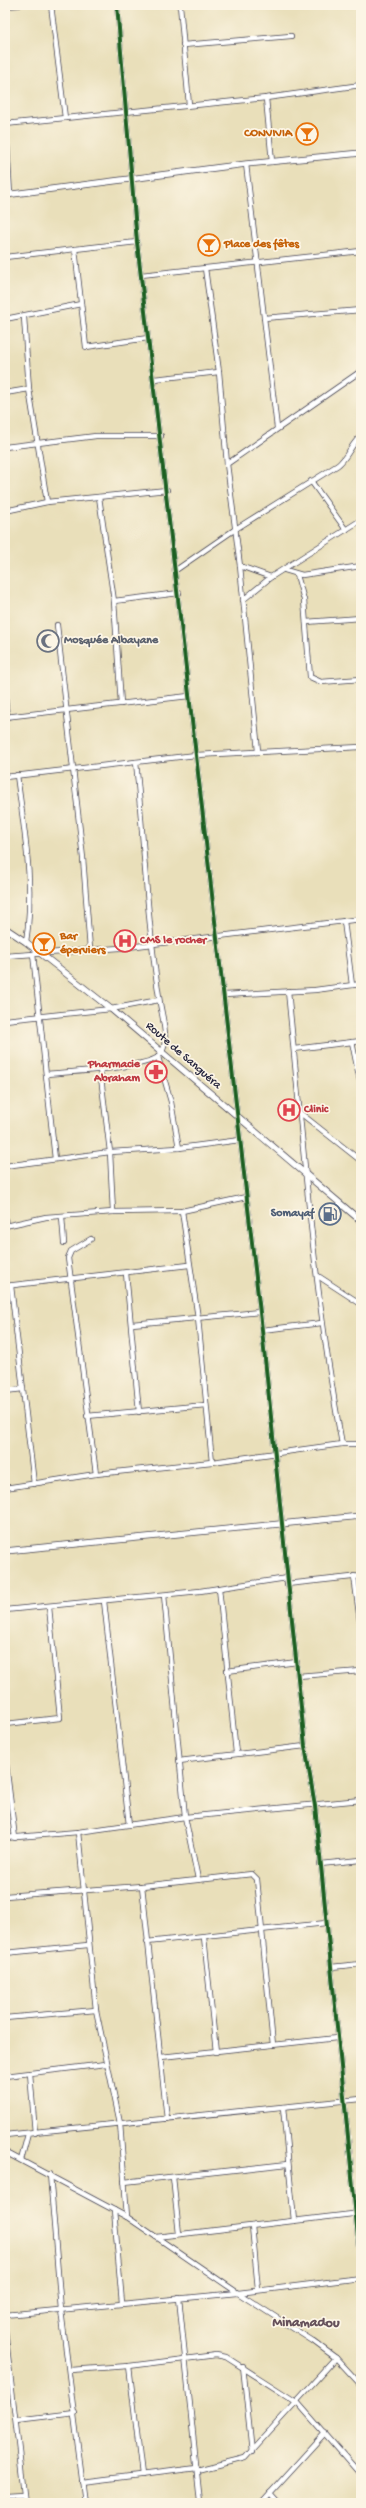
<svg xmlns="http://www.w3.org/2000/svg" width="366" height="2508" viewBox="0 0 366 2508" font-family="'Gochi Hand',sans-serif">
<rect width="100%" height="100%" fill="#fcf5e5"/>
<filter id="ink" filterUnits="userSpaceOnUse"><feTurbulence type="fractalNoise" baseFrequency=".025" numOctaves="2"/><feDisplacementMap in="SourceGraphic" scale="8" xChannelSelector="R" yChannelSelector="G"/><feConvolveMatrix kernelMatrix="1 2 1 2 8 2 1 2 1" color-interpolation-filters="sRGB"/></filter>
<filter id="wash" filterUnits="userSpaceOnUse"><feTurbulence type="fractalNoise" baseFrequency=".012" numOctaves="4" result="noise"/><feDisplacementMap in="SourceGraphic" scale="16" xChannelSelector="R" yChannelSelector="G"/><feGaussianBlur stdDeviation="0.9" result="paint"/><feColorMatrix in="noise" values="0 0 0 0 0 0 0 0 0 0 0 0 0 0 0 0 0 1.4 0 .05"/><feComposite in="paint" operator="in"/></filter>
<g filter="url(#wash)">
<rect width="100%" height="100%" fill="#e9dfba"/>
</g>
<g filter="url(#ink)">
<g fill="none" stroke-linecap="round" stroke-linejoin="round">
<!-- minor casing -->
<g stroke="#403e4e" stroke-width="6">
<g id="minor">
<polyline points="51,5 65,118"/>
<polyline points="117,5 137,242 262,1330 305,1746 315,1806 361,2267"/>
<polyline points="180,5 189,105"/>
<polyline points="5,6 19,5"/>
<polyline points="183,45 291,36"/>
<polyline points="266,98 272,162"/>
<polyline points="5,111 10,194"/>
<polyline points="5,124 266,98 361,85"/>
<polyline points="246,164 277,428"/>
<polyline points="75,249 86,347 148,338"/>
<polyline points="5,257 137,242"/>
<polyline points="205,268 219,372 227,464 240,566 258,751"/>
<polyline points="141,275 361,251"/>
<polyline points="24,317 29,389 47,502"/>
<polyline points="264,318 361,310"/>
<polyline points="5,319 81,304"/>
<polyline points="154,379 219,372"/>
<polyline points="5,393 29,389"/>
<polyline points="5,447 96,436 161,436"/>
<polyline points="227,464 361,371"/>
<polyline points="311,481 346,530"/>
<polyline points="99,497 114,601 121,704"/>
<polyline points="5,511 47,502 167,490"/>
<polyline points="240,566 271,577"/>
<path d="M 176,570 L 234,530 L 338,465 C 348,457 351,444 361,436"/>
<polyline points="285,570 302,575 361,566"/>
<polyline points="297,575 304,600 310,677 321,682 361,679"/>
<polyline points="243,600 271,577 361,520"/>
<polyline points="114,601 179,593"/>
<polyline points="306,622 361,618"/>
<polyline points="57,625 83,858 90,949"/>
<polyline points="5,698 7,717"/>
<polyline points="5,717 189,696"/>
<path d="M 17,775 C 24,830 35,887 26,942"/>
<polyline points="5,777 196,755 361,747"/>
<polyline points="344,921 352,985"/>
<polyline points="33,954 55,1159"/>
<polyline points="5,956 120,948 361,919"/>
<path d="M 288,991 C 303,1142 314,1294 342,1444"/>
<polyline points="224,995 315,990 361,984"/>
<polyline points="5,1020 111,1009 159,1000"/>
<polyline points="352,1042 361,1086"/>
<polyline points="294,1049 361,1041"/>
<polyline points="158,1057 171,1102 179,1148"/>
<polyline points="100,1069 110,1152 113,1212"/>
<path d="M 47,1074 C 67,1072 148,1068 159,1056 C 171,1044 162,1017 160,1003 C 147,923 144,842 136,762"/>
<polyline points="299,1112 361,1161"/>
<polyline points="5,1166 110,1152 179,1148 240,1140"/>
<polyline points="182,1211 198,1318 212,1462"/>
<polyline points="62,1217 64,1243"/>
<polyline points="5,1219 6,1226"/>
<polyline points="5,1226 46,1217 113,1212 182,1211 246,1197"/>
<polyline points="91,1239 71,1251 68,1258 96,1474"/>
<polyline points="126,1273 139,1412"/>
<polyline points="318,1276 361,1304"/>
<polyline points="5,1286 189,1265"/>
<polyline points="11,1286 34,1484"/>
<polyline points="132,1324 260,1312"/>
<polyline points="262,1330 322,1323"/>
<polyline points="5,1391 23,1389"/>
<polyline points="87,1416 206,1405"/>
<polyline points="5,1488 96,1474 212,1462 342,1444 361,1444"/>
<polyline points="354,1576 361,1629"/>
<polyline points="287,1584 361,1576"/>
<polyline points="219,1588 236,1753"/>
<polyline points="164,1595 185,1817 198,1879"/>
<polyline points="104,1601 129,1825"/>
<polyline points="5,1610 200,1591 287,1578"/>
<polyline points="227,1671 297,1662"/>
<polyline points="298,1676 361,1671"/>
<polyline points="5,1724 60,1718 49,1607"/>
<polyline points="5,1756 15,1838"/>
<polyline points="179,1761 305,1746"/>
<polyline points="78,1832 96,2010 120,2123 127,2217"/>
<polyline points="5,1838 78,1832 185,1817 361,1800"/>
<polyline points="320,1864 361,1860"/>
<polyline points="142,1886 167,2119"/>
<polyline points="5,1896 142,1886 252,1874 257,1879 273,2045"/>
<polyline points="204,1937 216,2052"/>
<polyline points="147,1942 326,1923"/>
<polyline points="5,1953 88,1945"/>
<polyline points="331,1967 361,1964"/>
<polyline points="5,2018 96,2010"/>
<polyline points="161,2057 337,2038"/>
<polyline points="30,2073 35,2133"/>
<polyline points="5,2076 106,2064"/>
<polyline points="283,2107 294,2221"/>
<polyline points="5,2135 361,2099"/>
<polyline points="5,2152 127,2217 238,2293 313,2341 336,2358 361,2385"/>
<polyline points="21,2160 28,2134"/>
<polyline points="50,2174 61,2310 85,2503"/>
<polyline points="173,2177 179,2234"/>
<polyline points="124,2182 288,2164"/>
<polyline points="114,2210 122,2303"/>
<polyline points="252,2226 258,2289"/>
<polyline points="156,2237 361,2213"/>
<polyline points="179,2298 200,2503"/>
<polyline points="5,2315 238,2293 361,2278"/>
<polyline points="5,2330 25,2503"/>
<polyline points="129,2366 142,2475"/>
<polyline points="243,2366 252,2452"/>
<polyline points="70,2370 129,2366 216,2355 226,2357 298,2403 361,2475"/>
<polyline points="16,2420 75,2413"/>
<polyline points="197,2470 245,2458 336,2358"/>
<polyline points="82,2482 197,2468"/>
<polyline points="270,2493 279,2503"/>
<polyline points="5,2496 23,2495"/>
<polyline points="261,2503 325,2433"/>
</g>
</g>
<!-- tertiary casing -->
<g stroke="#403e4e" stroke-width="7">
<g id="tertiary">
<polyline points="5,195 246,164 361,153"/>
<polyline points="5,928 26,942 111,1009 361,1221"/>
<polyline points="5,1551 361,1516"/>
</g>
</g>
<!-- minor -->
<use href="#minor" stroke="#fff" stroke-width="4.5"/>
<!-- tertiary -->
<use href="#tertiary" stroke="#fff" stroke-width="5.5"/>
<!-- cycleway casing -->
<g stroke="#fcf5e5" stroke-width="6">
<polyline id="cycleway" points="117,5 137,242 262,1330 305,1746 315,1806 361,2267"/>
</g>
<!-- cycleway -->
<use href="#cycleway" stroke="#1b5e20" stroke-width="4"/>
</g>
</g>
<!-- icons -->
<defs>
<g id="bar-ring" transform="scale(1.15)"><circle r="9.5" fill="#fcf5e5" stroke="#e8710a" stroke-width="1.5"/><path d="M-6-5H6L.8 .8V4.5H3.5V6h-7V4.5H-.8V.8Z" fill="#e8710a"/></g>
<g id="mosque-ring" transform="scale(1.15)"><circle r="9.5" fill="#fcf5e5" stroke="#6b7280" stroke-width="1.5"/><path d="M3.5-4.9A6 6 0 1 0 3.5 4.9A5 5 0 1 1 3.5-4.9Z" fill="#6b7280"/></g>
<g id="hospital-ring" transform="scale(1.15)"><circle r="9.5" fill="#fcf5e5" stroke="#e0444e" stroke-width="1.5"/><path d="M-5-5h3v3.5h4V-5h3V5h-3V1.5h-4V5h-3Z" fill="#e0444e"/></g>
<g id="pharmacy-ring" transform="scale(1.15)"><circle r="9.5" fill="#fcf5e5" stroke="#e0444e" stroke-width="1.5"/><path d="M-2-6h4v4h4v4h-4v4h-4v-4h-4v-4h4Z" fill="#e0444e"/></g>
<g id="fuel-ring" transform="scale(1.15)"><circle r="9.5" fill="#fcf5e5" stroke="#5c6f8a" stroke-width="1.5"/><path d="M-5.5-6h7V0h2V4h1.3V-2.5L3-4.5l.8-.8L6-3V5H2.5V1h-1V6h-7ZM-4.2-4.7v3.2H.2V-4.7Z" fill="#5c6f8a"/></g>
</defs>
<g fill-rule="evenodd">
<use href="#bar-ring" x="307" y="134"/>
<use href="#bar-ring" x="209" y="245"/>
<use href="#mosque-ring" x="48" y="641"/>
<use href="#hospital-ring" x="125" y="941"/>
<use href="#bar-ring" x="44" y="944"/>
<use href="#pharmacy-ring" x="156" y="1072"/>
<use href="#hospital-ring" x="289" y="1110"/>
<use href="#fuel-ring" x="330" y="1214"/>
</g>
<g text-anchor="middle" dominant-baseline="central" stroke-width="3.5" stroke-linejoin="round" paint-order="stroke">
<!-- food labels -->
<g font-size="12" font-weight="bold" fill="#c56008" stroke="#fcf5e5" text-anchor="start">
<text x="292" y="134" text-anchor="end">CONVIVIA</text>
<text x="224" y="245">Place des fêtes</text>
<text x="60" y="937">Bar<tspan x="60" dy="14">éperviers</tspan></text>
</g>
<!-- worship labels -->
<g font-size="12" font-weight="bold" fill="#5b616d" stroke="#fcf5e5" text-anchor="start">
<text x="64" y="641">Mosquée Albayane</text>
</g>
<!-- health labels -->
<g font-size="12" font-weight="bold" fill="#be3a42" stroke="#fcf5e5" text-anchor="start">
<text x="140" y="941">CMS le rocher</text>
<text x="140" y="1065" text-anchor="end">Pharmacie<tspan x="140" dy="14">Abraham</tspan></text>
<text x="304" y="1110">Clinic</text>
</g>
<!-- street labels -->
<g font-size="12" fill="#22223b" stroke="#fcf5e5">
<text transform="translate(183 1056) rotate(41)">Route de Sanguéra</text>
</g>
<!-- service labels -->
<g font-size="12" font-weight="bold" fill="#4e5e75" stroke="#fcf5e5" text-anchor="end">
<text x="314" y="1214">Somayaf</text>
</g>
<!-- quarter labels -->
<g font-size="14" font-weight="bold" fill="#66515b" stroke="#fcf5e5">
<text x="306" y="2323">Minamadou</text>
</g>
</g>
<!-- margin -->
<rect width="366" height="2508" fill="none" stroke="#fcf5e5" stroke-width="20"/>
</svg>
